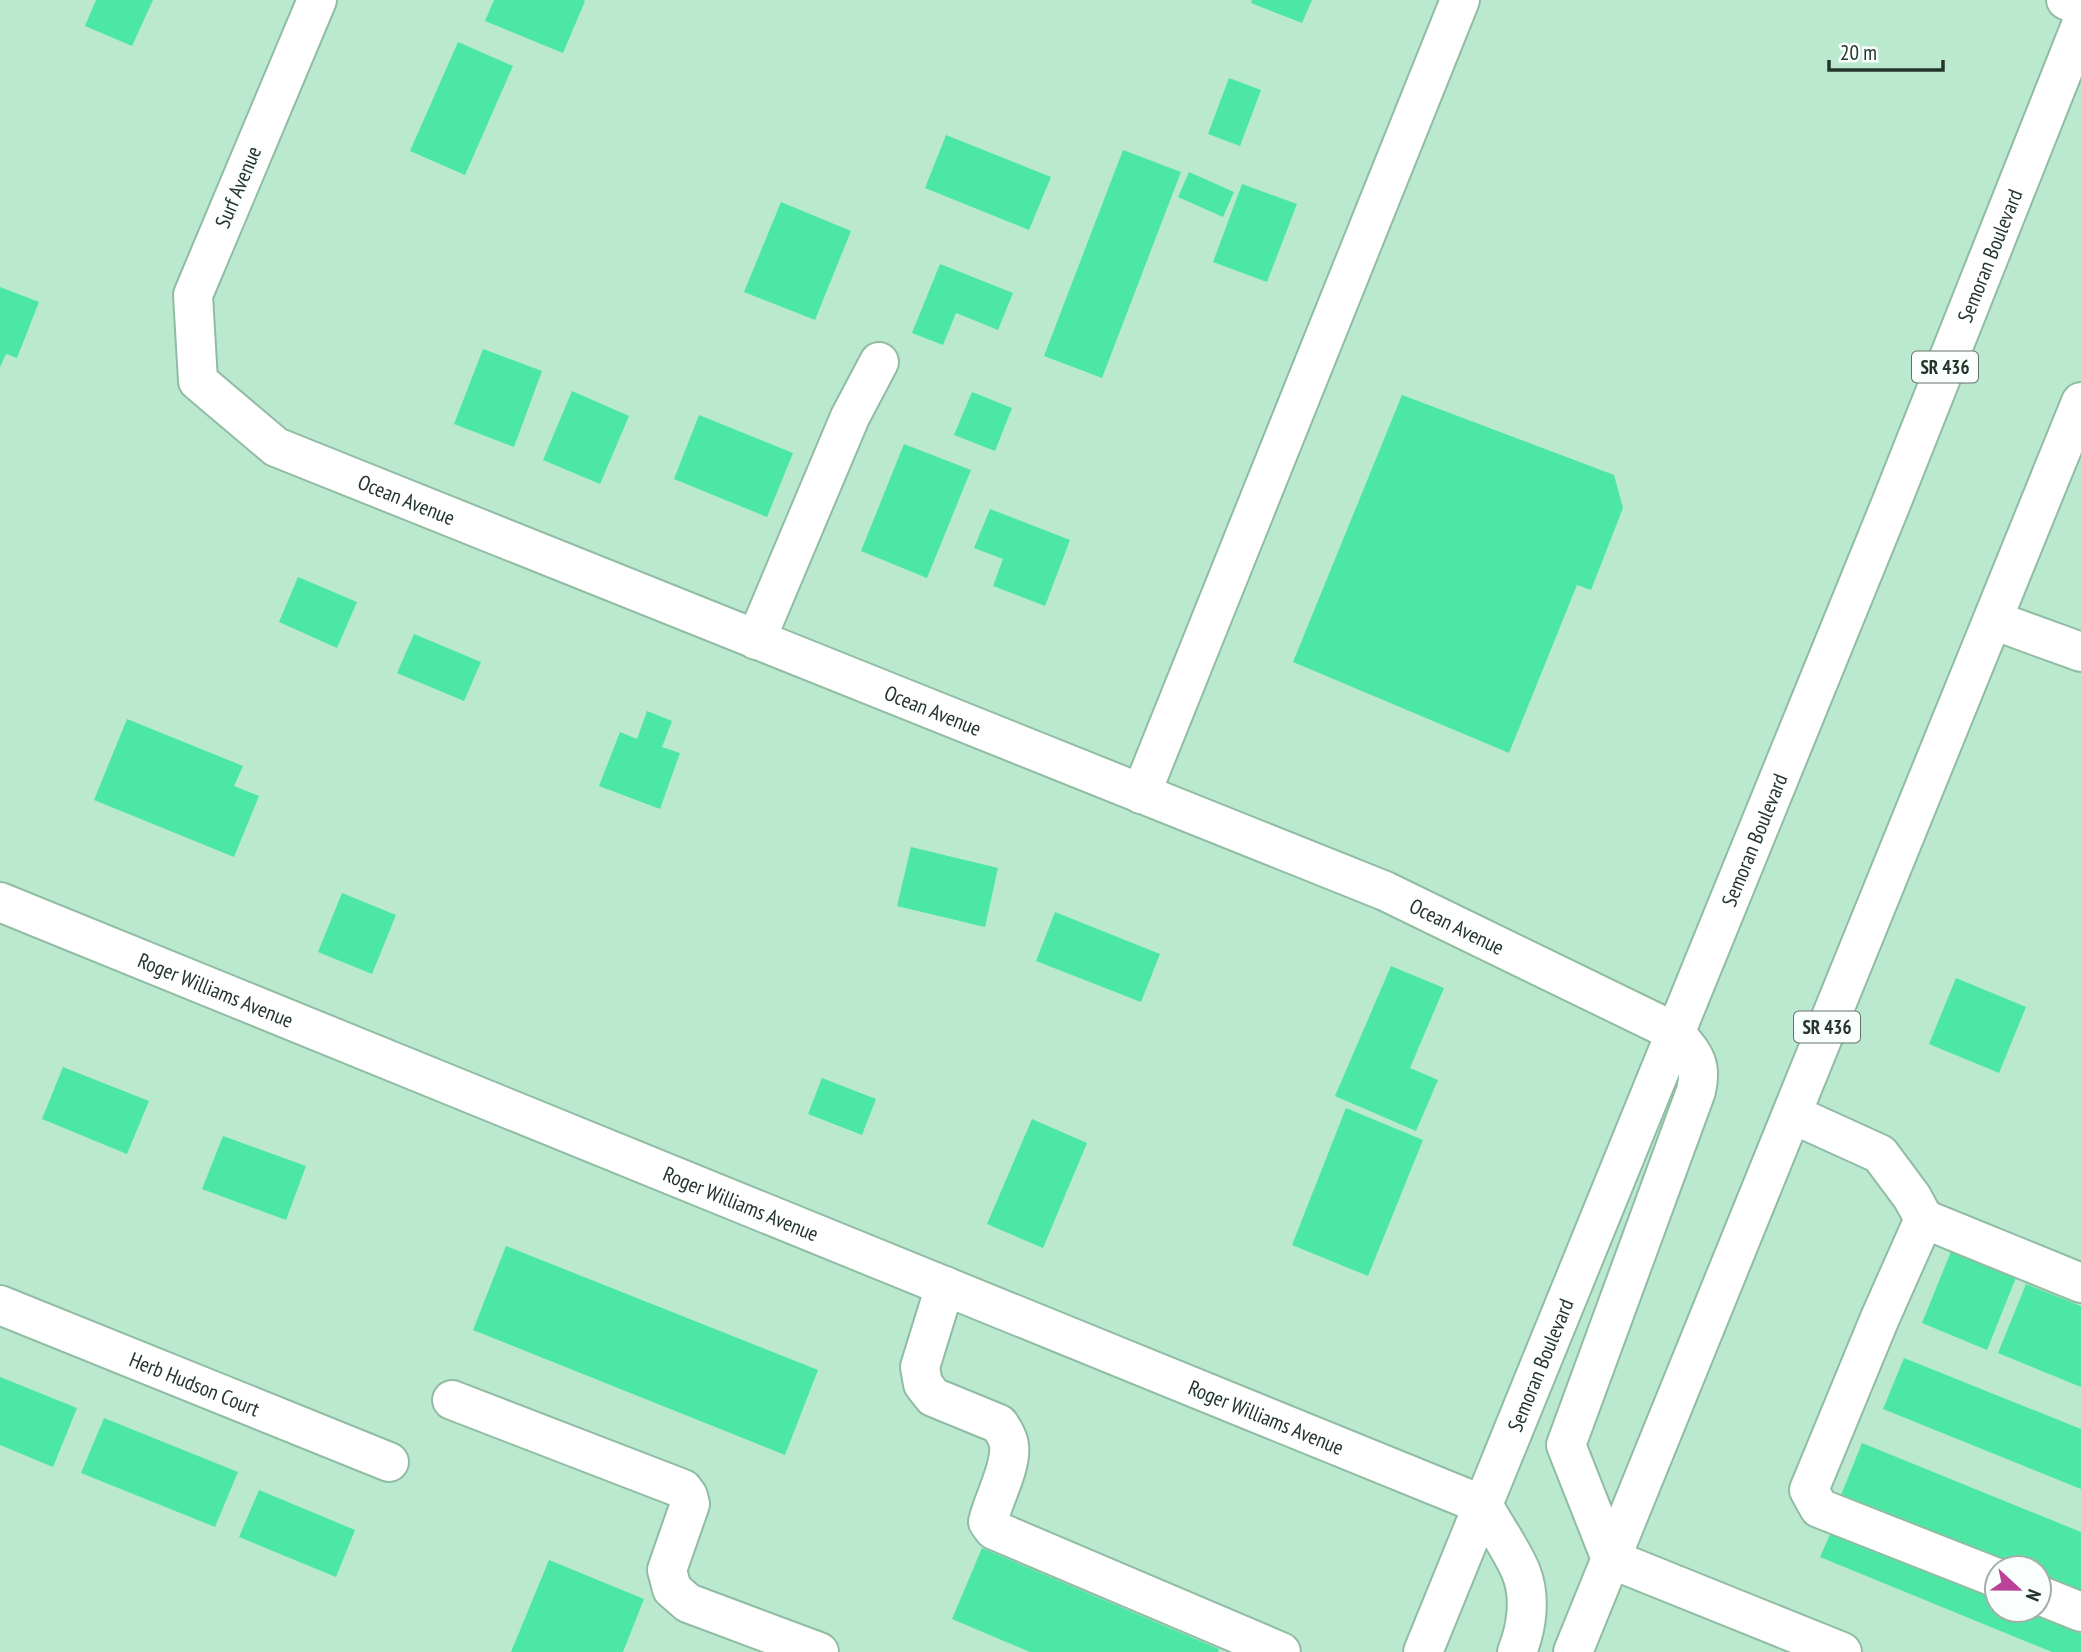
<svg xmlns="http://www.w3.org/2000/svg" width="2081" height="1652" viewBox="0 0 2081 1652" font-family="'PT Sans Narrow',sans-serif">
<rect width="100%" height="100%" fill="#bbe9cf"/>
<!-- building -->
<g fill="#4ce7a4">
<polygon points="96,0 153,0 132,46 85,26"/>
<polygon points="494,0 583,0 585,1 563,53 485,21"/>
<polygon points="1252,0 1312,0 1302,23 1251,3"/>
<polygon points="458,42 513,66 465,175 410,151"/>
<polygon points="1229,78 1261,90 1240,146 1208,134"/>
<polygon points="946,135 1051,177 1029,230 925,188"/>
<polygon points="1123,150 1181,172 1102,378 1044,356"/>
<polygon points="1189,172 1234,192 1223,217 1178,197"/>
<polygon points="1242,184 1297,204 1267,282 1213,262"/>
<polygon points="781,202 851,231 815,320 744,292"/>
<polygon points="940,264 1013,293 998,330 956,313 943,345 912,333"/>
<polygon points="0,287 39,302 17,358 6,354 0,367"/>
<polygon points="483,349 542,371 514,447 454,424"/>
<polygon points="572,391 629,416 600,484 543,460"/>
<polygon points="972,392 1012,408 995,451 954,435"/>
<polygon points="1402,395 1614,475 1623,508 1591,590 1577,585 1509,753 1293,662"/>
<polygon points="699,415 793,453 767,517 674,479"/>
<polygon points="904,444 971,470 927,578 861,551"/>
<polygon points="990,509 1070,540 1045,606 993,586 1003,559 974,548"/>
<polygon points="298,577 357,602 337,648 279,622"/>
<polygon points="414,634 481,662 464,701 397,673"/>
<polygon points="647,711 672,721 662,747 680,753 660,809 599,786 620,732 637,739"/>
<polygon points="127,719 243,766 234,786 259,796 234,857 94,800"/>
<polygon points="911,847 998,868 985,927 897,906"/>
<polygon points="342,893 396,915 372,974 318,952"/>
<polygon points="1055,912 1160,954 1141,1002 1036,961"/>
<polygon points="1391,966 1444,988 1410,1068 1438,1080 1416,1131 1335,1096"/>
<polygon points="1956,978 2026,1007 1999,1073 1929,1044"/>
<polygon points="63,1067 149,1101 127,1154 42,1119"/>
<polygon points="822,1078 876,1099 862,1135 808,1114"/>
<polygon points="1346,1108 1423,1140 1368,1276 1292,1245"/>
<polygon points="1032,1119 1087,1143 1043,1248 987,1224"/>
<polygon points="223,1136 306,1166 286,1220 202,1189"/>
<polygon points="506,1246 818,1370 785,1455 473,1330"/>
<polygon points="1952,1249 2017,1275 1987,1350 1922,1323"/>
<polygon points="2026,1284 2081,1306 2081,1387 1998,1353"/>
<polygon points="1904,1358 2081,1429 2081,1489 1883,1409"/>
<polygon points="0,1377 77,1408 53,1467 0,1445"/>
<polygon points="104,1418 238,1472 215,1527 81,1473"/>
<polygon points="1862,1443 2081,1532 2081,1592 2039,1575 2039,1568 2021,1568 1841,1495"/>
<polygon points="259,1490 355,1530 336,1577 239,1537"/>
<polygon points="1831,1532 1997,1599 1997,1610 2023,1610 2081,1634 2081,1652 2052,1652 1820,1557"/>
<polygon points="982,1548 1219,1649 1218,1652 1030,1652 952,1619"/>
<polygon points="549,1560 644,1599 623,1652 511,1652"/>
</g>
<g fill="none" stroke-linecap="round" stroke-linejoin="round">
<!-- minor casing -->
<g stroke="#90bca4" stroke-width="42">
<g id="minor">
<path id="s1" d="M 317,0 L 193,295 L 198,381 L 276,447 L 1385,891 L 1675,1032"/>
<polyline points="2066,0 2081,6"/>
<polyline points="1993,620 2081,652"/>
<polyline points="756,640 850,417 879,362"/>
<polyline points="1141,794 1460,0"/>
<path id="s2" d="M 0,902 L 1483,1505"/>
<polyline points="1792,1114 1880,1154 1912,1197 1924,1219 1880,1318 1809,1490 1819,1508 1997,1578"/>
<polyline points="1924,1219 2081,1283"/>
<path d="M 945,1286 L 920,1367 L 923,1384 L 933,1397 L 999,1424 C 1003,1430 1008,1437 1009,1445 C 1012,1467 993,1499 988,1522 L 994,1530 L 1281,1652"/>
<path id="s3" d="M 0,1305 L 389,1462"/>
<polyline points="452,1400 683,1489 688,1496 690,1504 667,1570 672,1589 688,1603 819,1652"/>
<polyline points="1611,1559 1842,1652"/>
<polyline points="2039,1595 2081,1612"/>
</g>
</g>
<!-- major casing -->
<g stroke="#90bca4" stroke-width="42">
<g id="major">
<path d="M 1483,1505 C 1494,1525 1513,1552 1521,1572 C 1531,1597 1527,1627 1517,1652"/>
<path d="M 1611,1559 L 1566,1445 L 1696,1091 C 1703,1061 1692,1054 1675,1032"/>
<path id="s4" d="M 1423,1652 L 1892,501 L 2081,25"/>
<polyline points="1573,1652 2081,402"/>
</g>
</g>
<!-- minor -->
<use href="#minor" stroke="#fff" stroke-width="38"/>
<!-- major -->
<use href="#major" stroke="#fff" stroke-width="38"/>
</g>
<g text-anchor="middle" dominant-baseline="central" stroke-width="5" stroke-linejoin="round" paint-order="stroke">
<!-- shield labels -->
<g fill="#fafefc" stroke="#64726a" stroke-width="2">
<rect x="1912" y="351.5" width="66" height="31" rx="5"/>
<rect x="1794" y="1011.5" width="66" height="31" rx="5"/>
</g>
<g font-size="19" font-weight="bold" fill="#24362c">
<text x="1945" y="367">SR 436</text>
<text x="1827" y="1027">SR 436</text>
</g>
<!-- street labels -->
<g font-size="21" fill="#24362c" stroke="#fafefc">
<text transform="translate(238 187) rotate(-67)">Surf Avenue</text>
<text stroke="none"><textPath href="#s4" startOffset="1507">Semoran Boulevard</textPath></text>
<text stroke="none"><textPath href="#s1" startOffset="649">Ocean Avenue</textPath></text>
<text stroke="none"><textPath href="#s1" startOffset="1216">Ocean Avenue</textPath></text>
<text stroke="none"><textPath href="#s4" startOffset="877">Semoran Boulevard</textPath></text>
<text stroke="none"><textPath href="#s1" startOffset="1783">Ocean Avenue</textPath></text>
<text stroke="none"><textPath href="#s2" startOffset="233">Roger Williams Avenue</textPath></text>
<text stroke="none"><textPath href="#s2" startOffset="800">Roger Williams Avenue</textPath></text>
<text stroke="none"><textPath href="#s4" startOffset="310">Semoran Boulevard</textPath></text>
<text stroke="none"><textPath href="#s3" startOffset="210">Herb Hudson Court</textPath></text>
<text stroke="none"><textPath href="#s2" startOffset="1367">Roger Williams Avenue</textPath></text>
</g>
</g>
<!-- north arrow -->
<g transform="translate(2018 1589) rotate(112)"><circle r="33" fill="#fafefc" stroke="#a4aea9" stroke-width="2"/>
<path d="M0-5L12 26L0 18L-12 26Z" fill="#ba4398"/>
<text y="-10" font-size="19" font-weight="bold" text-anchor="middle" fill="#24362c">N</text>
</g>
<!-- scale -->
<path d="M1829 60v10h114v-10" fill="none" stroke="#24362c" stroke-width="3.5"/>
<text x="1840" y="60" font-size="21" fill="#24362c" stroke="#fafefc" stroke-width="5" paint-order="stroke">20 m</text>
</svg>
